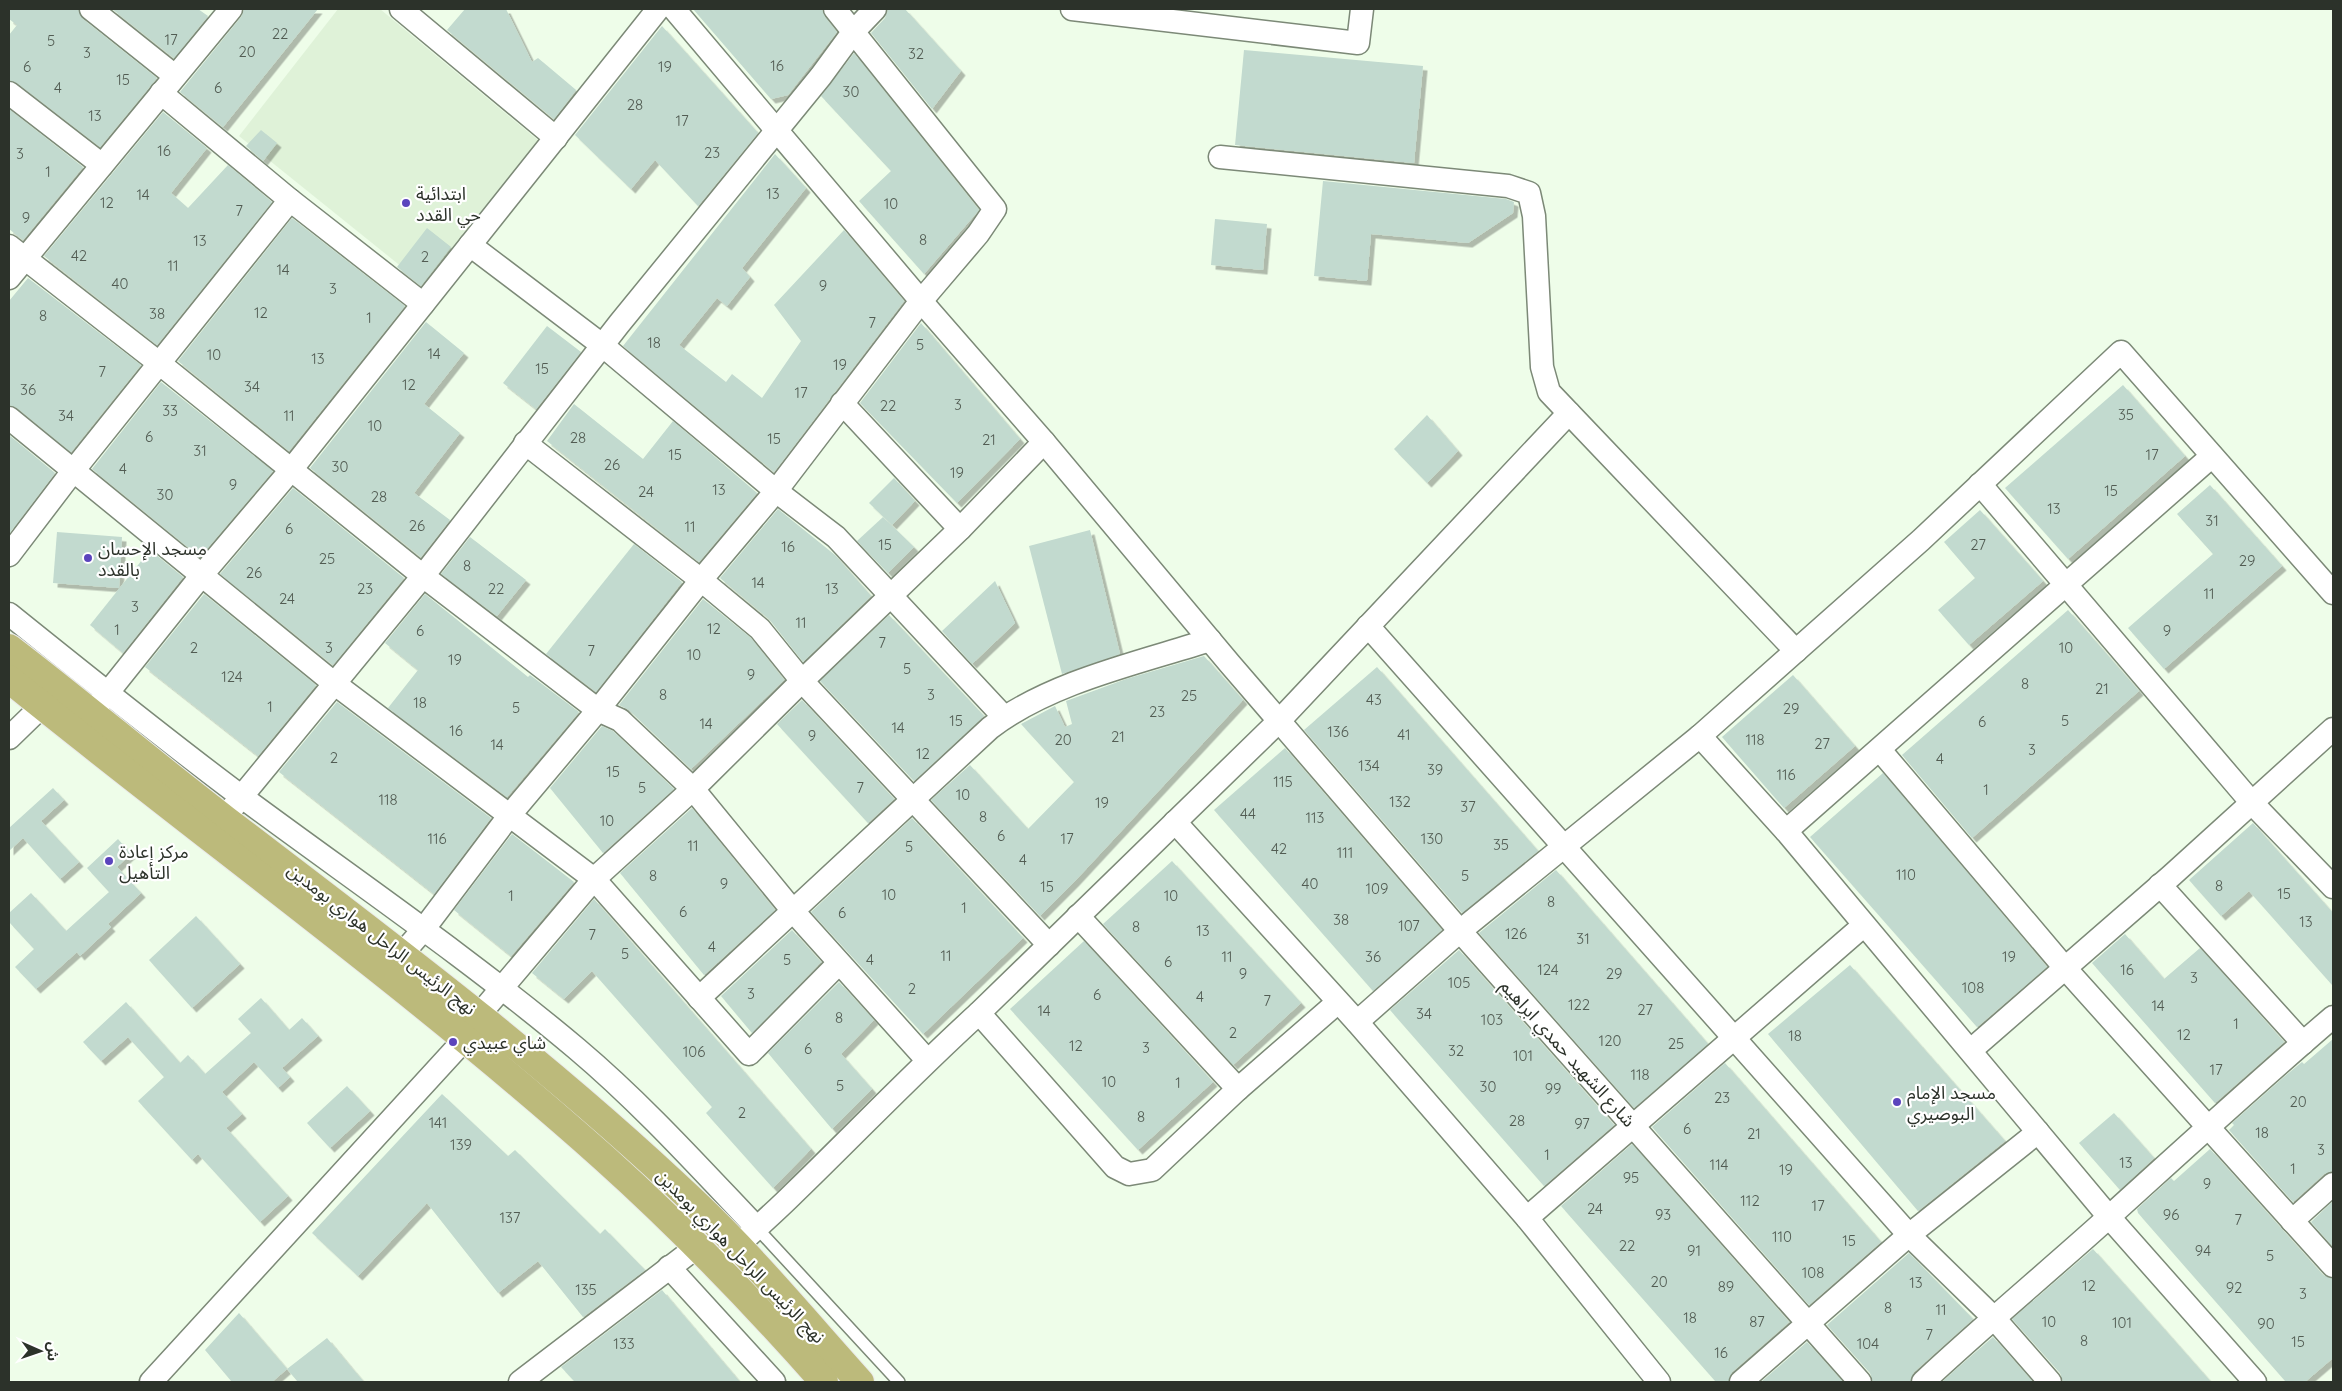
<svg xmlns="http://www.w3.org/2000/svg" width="2342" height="1391" viewBox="0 0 2342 1391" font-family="Quicksand,'Noto Sans Arabic',sans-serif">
<defs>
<filter id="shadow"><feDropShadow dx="4.5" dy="4.5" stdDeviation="0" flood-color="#0004"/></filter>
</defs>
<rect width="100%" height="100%" fill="#eefde9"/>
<!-- built -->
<polygon fill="#dff2d8" points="338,9 380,9 539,141 423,284 239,136"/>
<!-- building -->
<g fill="#c2dacf" filter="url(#shadow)">
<polygon points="9,9 78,9 83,19 157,78 100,147 17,83 9,80 9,35 17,25 9,19"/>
<polygon points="112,9 198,9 208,16 174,58"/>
<polygon points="244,9 318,9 223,127 180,92 241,17"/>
<polygon points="465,9 506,9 532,62 538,58 576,90 554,119 447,30"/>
<polygon points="693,9 822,9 825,17 837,32 788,95 771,99"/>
<polygon points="888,9 905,9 961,71 932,109 871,33 885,18"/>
<polygon points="662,26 758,133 698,206 655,160 631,189 575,135"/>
<polygon points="1244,50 1423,66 1414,163 1235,145"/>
<polygon points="854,53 979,210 924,274 859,201 891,171 821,96"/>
<polygon points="9,109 83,167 23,240 9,229"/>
<polygon points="163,112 207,148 171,193 188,208 228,165 272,202 157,345 44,256"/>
<polygon points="261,130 277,143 263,161 246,146"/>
<polygon points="775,154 806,188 742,268 750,277 727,306 717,298 679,345 726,382 732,374 762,398 801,341 774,305 844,230 904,301 774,472 623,346"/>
<polygon points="1323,181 1506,199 1514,202 1513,213 1468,243 1371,234 1367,281 1314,276"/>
<polygon points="292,218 405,306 289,451 178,361"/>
<polygon points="1215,219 1267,224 1263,270 1211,265"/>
<polygon points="427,228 451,247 421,286 397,267"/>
<polygon points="28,278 141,365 71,452 17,408 9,405 9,301"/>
<polygon points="426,322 464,353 424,404 460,433 414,493 450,520 421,557 310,468"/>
<polygon points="921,323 1020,439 957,503 860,403"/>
<polygon points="547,326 581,352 536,409 503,383"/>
<polygon points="161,382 273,471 200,557 92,469"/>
<polygon points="2123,385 2185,456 2068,559 2005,488"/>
<polygon points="574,404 643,459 673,421 757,493 699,562 547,441"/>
<polygon points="1427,415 1458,451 1427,483 1394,449"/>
<polygon points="9,435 55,473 9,534"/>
<polygon points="894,478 915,501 892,525 869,503"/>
<polygon points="2210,485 2282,566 2164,669 2128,628 2213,554 2177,514"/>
<polygon points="293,488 404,578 333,665 220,574"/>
<polygon points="778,509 835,555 871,596 803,662 769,619 720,578"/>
<polygon points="1980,510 2043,581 1969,645 1938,610 1975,578 1944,542"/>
<polygon points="883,517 914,547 888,573 857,541"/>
<polygon points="1090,530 1120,654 1062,674 1029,546"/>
<polygon points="57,532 122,537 119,588 53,583"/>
<polygon points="470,537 526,580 497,616 441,574"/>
<polygon points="634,544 682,582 596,692 546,654"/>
<polygon points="150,550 183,577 123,653 90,625"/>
<polygon points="995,581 1015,623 972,664 942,631"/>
<polygon points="204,594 316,685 258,756 145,667"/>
<polygon points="425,594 528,677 530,675 579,712 507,797 388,708 418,670 385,643"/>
<polygon points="703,599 751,638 784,680 691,769 629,710 619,705"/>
<polygon points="2068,610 2139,691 1972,838 1902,755"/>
<polygon points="889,615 984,716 914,781 820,681"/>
<polygon points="1204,656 1243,700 1075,881 1040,916 931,800 970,765 1028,829 1074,782 1021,724 1055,706 1065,727 1072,724 1066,701 1126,679"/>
<polygon points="1377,667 1538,851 1462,913 1304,730"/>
<polygon points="1793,675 1855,746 1784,808 1722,737"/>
<polygon points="802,700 894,799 868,823 777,724"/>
<polygon points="337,702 491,818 434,894 279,772"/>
<polygon points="602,726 613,731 674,789 603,853 550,788"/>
<polygon points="1285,748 1442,930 1373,991 1214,810"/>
<polygon points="1883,773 2047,967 1977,1027 1810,837"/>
<polygon points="53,788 64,800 41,821 79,862 60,879 23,838 9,851 9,828"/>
<polygon points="692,808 775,910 704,975 620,873"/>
<polygon points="912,818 1023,938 923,1034 811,912"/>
<polygon points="2253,823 2333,913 2333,986 2249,891 2221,916 2189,880"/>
<polygon points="512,834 574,882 511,956 454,910"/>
<polygon points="118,839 131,854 117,867 141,893 108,924 111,927 80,956 77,952 36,989 15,967 34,949 9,922 9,913 31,893 66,931 109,892 87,868"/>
<polygon points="1172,861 1301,1003 1233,1065 1103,924"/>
<polygon points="1556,870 1708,1044 1634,1108 1479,933"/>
<polygon points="594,899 811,1149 773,1188 706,1113 712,1107 592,971 564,999 532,973"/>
<polygon points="196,916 240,964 192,1008 149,960"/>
<polygon points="792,930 821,962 752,1033 721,996"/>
<polygon points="2125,934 2164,979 2200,948 2284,1042 2215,1103 2092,963"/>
<polygon points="1084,941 1213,1082 1138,1150 1010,1009"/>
<polygon points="1459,950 1614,1125 1544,1186 1390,1010"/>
<polygon points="1850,965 2005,1141 1918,1211 1768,1034"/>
<polygon points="839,982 874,1020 841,1054 872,1089 832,1129 768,1053"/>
<polygon points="261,998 289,1030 302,1018 318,1036 282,1068 290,1077 278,1088 254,1062 222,1092 242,1114 226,1128 288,1196 260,1222 198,1154 192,1160 138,1101 164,1077 128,1037 101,1061 83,1042 126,1002 180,1063 188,1055 205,1074 251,1033 238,1019"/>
<polygon points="2333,1039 2333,1171 2324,1174 2293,1202 2229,1130 2234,1125 2232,1123 2285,1076 2302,1062 2304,1064"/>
<polygon points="1725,1063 1881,1242 1809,1305 1652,1127"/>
<polygon points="347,1086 370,1111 330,1148 307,1123"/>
<polygon points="442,1094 508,1156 515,1150 600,1234 605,1229 645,1270 583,1317 538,1261 498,1293 427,1203 358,1276 312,1233"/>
<polygon points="2114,1113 2154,1158 2120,1190 2079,1143"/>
<polygon points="1632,1144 1789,1322 1732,1372 1728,1382 1716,1382 1561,1206"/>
<polygon points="2210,1149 2323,1275 2333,1279 2333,1358 2305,1382 2286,1382 2138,1213 2137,1209 2171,1178 2174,1181"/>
<polygon points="2333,1201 2333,1247 2311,1222"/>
<polygon points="2093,1249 2158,1322 2211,1382 2063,1382 2060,1373 2012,1319"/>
<polygon points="1909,1253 1973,1319 1914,1372 1910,1382 1873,1382 1870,1373 1827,1325"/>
<polygon points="662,1290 740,1382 575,1382 561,1367"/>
<polygon points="239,1313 287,1369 272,1382 232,1382 205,1350"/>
<polygon points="1993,1337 2033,1382 1942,1382 1955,1370"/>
<polygon points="327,1338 351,1367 364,1382 298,1382 287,1369"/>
<polygon points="1807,1342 1843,1382 1761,1382"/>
</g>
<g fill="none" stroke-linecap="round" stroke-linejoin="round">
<!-- service casing -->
<g stroke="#7c8977" stroke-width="14">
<polyline id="service" points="756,1227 899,1382"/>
</g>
<!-- minor casing -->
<g stroke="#7c8977" stroke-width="25">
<g id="minor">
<polyline points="91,9 175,76"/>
<polyline points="401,9 556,138"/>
<polyline points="674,9 921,301 1044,442 1230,664 1460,931 1860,1382"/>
<polyline points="1072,9 1358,43 1362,9"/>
<polyline points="9,93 102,165"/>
<polyline points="161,93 290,200 423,304"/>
<polyline points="1220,157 1508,186 1529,193 1534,216 1542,367 1549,392 1796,651"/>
<polyline points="470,245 602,345 776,491 836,537 1004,717"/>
<polyline points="9,246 159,363 423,576 598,710 620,720 693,789 793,911 927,1060"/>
<polyline points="9,278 231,9"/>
<polyline points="842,403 960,529"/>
<polyline points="9,418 335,684 594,879 749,1054 839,963"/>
<polyline points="525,443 701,580 760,629 802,681 1049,945"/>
<polyline points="1980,484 2252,803 2333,887"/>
<polyline points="9,555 73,471 290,200"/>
<path d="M 9,614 C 86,676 163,738 242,797 C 354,880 470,959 577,1049 C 641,1103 698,1166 756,1227"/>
<polyline points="1368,626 1909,1235 1993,1317 2050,1382"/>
<polyline points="98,705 201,576 291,470 658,9"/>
<polyline points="1700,736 1921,540 2121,352 2333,593"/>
<polyline points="9,738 42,706"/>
<polyline points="1880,750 2065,968 2333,1266"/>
<polyline points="1175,822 1357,1022 1527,1218 1659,1382"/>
<polyline points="210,828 224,818 423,576 619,324 821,76 854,31 875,9"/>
<polyline points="1786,831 2212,456"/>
<polyline points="2160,885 2303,1043"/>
<polyline points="1078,916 1238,1089"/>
<polyline points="402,954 423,930 509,816 598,710 701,580 776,491 921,301 978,234 995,209 835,9"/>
<path d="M 699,998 L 990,728 C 1050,682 1138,663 1210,640"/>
<polyline points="979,1013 1115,1167 1129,1174 1152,1170 1238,1089 1338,1002"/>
<polyline points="479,1015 594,879 693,789 802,681 960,529 1044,442"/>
<polyline points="1357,1022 1460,931 1700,736 1786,831 2109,1217 2255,1382"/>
<polyline points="1971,1050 2171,876 2333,729"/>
<polyline points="1527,1218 1863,926"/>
<polyline points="2292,1221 2333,1184"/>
<path d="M 717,1266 C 742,1240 769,1218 794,1193 C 856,1133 915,1071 979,1013 L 1279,721 L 1569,413"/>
<polyline points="669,1267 774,1382"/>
<polyline points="151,1382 465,1039"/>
<polyline points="520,1382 698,1246"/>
<polyline points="1741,1382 1909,1235 2038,1132"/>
<path d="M 1923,1382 C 1984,1325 2048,1272 2110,1216 C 2184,1149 2257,1082 2333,1017"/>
</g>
</g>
<!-- primary casing -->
<g stroke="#eaeaea" stroke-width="30">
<g id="primary">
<path d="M 9,648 C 82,704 153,764 226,820 C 387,943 548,1063 695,1203 C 754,1259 806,1322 860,1382"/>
<path d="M 9,679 C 206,839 414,988 604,1158 C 682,1228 755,1304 824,1382"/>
</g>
</g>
<!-- service -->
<use href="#service" stroke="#fff" stroke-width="11"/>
<!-- minor -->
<use href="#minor" stroke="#fff" stroke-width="22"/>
<!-- primary -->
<use href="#primary" stroke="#bcba7b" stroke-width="28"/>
</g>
<!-- markers -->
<g fill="#5b44bd" stroke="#fff" stroke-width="2">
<circle cx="406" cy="203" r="5"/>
<circle cx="88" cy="558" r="5"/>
<circle cx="109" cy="861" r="5"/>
<circle cx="453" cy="1042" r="5"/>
<circle cx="1897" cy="1102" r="5"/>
</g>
<g text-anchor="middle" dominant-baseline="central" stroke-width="4.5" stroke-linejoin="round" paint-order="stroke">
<!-- number labels -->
<g font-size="15" fill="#525c53">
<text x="280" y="33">22</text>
<text x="171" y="39">17</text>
<text x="51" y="40">5</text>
<text x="247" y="51">20</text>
<text x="87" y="52">3</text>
<text x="916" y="53">32</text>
<text x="777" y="65">16</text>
<text x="27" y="66">6</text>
<text x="665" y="66">19</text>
<text x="123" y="79">15</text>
<text x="58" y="87">4</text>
<text x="218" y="87">6</text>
<text x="851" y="91">30</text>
<text x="635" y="104">28</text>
<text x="95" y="115">13</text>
<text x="682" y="120">17</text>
<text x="164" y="150">16</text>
<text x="712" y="152">23</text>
<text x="20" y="153">3</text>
<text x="48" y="171">1</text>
<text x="773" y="193">13</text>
<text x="143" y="194">14</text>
<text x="107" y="202">12</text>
<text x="891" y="203">10</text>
<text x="239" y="210">7</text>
<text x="26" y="217">9</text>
<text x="923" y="239">8</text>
<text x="200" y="240">13</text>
<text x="79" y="255">42</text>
<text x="425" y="256">2</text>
<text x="173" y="265">11</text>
<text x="283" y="269">14</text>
<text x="120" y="283">40</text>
<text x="823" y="285">9</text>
<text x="333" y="288">3</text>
<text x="261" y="312">12</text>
<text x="157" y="313">38</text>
<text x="43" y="315">8</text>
<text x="369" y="317">1</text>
<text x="872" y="322">7</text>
<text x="654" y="342">18</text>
<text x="920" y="344">5</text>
<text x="434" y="353">14</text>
<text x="214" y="354">10</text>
<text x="318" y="358">13</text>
<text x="840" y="364">19</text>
<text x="542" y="368">15</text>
<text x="102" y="371">7</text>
<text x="409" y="384">12</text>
<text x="252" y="386">34</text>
<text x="28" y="389">36</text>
<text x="801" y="392">17</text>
<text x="958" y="404">3</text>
<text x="888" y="405">22</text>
<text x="170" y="410">33</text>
<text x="2126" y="414">35</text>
<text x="66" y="415">34</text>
<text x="289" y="415">11</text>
<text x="375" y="425">10</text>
<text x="149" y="436">6</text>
<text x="578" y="437">28</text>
<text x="774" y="438">15</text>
<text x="989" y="439">21</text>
<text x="200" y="450">31</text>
<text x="675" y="454">15</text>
<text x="2152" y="454">17</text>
<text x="612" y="464">26</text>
<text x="340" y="466">30</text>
<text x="123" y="468">4</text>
<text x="957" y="472">19</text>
<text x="233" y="484">9</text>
<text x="719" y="489">13</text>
<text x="2111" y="490">15</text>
<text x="646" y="491">24</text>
<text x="165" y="494">30</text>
<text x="379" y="496">28</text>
<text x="2054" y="508">13</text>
<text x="2212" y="520">31</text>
<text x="417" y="525">26</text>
<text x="690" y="526">11</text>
<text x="289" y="528">6</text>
<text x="885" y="544">15</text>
<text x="1978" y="544">27</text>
<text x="788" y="546">16</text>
<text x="327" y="558">25</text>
<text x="2247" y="560">29</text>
<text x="467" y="565">8</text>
<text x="254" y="572">26</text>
<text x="758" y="582">14</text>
<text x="365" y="588">23</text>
<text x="496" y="588">22</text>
<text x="832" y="588">13</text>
<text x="2209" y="593">11</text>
<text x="287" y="598">24</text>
<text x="135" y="606">3</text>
<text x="801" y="622">11</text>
<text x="714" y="628">12</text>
<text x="117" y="629">1</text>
<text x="420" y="630">6</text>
<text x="2167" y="630">9</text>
<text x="882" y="642">7</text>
<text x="194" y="647">2</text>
<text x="329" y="647">3</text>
<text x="2066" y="647">10</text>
<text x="591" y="650">7</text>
<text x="694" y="654">10</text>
<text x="455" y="659">19</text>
<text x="907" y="668">5</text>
<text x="751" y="674">9</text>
<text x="232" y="676">124</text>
<text x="2025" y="683">8</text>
<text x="2102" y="688">21</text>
<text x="663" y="694">8</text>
<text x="931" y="694">3</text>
<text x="1189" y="695">25</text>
<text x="1374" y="699">43</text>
<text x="420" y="702">18</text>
<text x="270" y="706">1</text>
<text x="516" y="707">5</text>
<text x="1791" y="708">29</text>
<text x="1157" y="711">23</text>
<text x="956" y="720">15</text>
<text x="2065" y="720">5</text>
<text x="1982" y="721">6</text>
<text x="706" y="723">14</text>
<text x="898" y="727">14</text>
<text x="456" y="730">16</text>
<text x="1338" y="731">136</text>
<text x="1404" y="734">41</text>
<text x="812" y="735">9</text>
<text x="1118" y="736">21</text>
<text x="1063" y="739">20</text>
<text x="1755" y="739">118</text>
<text x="1822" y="743">27</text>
<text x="497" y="744">14</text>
<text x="2032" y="749">3</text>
<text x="923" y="753">12</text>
<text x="334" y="757">2</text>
<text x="1940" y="758">4</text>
<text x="1369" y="765">134</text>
<text x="1435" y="769">39</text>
<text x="613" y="771">15</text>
<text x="1786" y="774">116</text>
<text x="1283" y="781">115</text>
<text x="642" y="787">5</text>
<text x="860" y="787">7</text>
<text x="1986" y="789">1</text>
<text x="963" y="794">10</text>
<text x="388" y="799">118</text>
<text x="1400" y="801">132</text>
<text x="1102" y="802">19</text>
<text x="1468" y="806">37</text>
<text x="1248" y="813">44</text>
<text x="983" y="816">8</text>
<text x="1315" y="817">113</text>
<text x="607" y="820">10</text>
<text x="1001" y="835">6</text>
<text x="437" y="838">116</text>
<text x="1067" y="838">17</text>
<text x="1432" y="838">130</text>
<text x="1501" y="844">35</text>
<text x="693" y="845">11</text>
<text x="909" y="846">5</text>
<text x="1279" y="848">42</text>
<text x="1345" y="852">111</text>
<text x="1023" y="859">4</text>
<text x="1906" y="874">110</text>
<text x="653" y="875">8</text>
<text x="1465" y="875">5</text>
<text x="724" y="883">9</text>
<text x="1310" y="883">40</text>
<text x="2219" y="885">8</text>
<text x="1047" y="886">15</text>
<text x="1377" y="888">109</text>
<text x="2284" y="893">15</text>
<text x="889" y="894">10</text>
<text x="511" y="895">1</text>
<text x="1171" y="895">10</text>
<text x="1551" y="901">8</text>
<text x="964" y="907">1</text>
<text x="683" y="911">6</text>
<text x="842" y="912">6</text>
<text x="1341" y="919">38</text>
<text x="2306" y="921">13</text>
<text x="1409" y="925">107</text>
<text x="1136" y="926">8</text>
<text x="1203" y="930">13</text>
<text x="1516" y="933">126</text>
<text x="592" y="934">7</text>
<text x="1583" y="938">31</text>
<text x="712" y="946">4</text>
<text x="625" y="953">5</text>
<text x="946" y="955">11</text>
<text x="1227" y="956">11</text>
<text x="1373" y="956">36</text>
<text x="2009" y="956">19</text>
<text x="787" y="959">5</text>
<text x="870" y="959">4</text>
<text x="1168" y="961">6</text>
<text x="1548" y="969">124</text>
<text x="2127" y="969">16</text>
<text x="1243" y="973">9</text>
<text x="1614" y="973">29</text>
<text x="2194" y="977">3</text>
<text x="1459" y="982">105</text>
<text x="1973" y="987">108</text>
<text x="912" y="988">2</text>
<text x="751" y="993">3</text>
<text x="1097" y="994">6</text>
<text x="1200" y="996">4</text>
<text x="1267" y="1000">7</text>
<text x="1579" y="1004">122</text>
<text x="2158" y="1005">14</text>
<text x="1645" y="1009">27</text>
<text x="1044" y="1010">14</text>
<text x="1424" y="1013">34</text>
<text x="839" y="1017">8</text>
<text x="1492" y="1019">103</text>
<text x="2236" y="1023">1</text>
<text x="1233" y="1032">2</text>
<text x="2184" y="1034">12</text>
<text x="1795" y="1035">18</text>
<text x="1610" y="1040">120</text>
<text x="1676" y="1043">25</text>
<text x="1076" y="1045">12</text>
<text x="1146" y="1047">3</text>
<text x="808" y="1048">6</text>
<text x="1456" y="1050">32</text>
<text x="694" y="1051">106</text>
<text x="1523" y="1055">101</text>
<text x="2216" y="1069">17</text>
<text x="1640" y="1074">118</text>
<text x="1109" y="1081">10</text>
<text x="1178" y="1082">1</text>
<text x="840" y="1085">5</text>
<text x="1488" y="1086">30</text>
<text x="1553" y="1088">99</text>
<text x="1722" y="1097">23</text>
<text x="2298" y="1101">20</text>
<text x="742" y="1112">2</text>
<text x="1141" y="1116">8</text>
<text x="1517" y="1120">28</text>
<text x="438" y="1122">141</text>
<text x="1582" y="1123">97</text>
<text x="1687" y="1128">6</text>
<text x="2262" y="1132">18</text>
<text x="1754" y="1133">21</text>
<text x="461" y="1144">139</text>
<text x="2321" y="1149">3</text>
<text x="1547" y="1154">1</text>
<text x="2126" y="1162">13</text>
<text x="1719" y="1164">114</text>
<text x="2293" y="1168">1</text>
<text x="1786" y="1169">19</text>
<text x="1631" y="1177">95</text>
<text x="2207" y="1183">9</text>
<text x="1750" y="1200">112</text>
<text x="1818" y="1205">17</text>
<text x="1595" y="1208">24</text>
<text x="1663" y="1214">93</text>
<text x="2171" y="1214">96</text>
<text x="510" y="1217">137</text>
<text x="2238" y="1219">7</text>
<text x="1782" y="1236">110</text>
<text x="1849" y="1240">15</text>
<text x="1627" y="1245">22</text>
<text x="1694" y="1250">91</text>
<text x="2203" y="1250">94</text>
<text x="2270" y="1255">5</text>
<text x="1813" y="1272">108</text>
<text x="1659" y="1281">20</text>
<text x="1916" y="1282">13</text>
<text x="2089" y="1285">12</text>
<text x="1726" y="1286">89</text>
<text x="2234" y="1287">92</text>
<text x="586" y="1289">135</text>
<text x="2303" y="1293">3</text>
<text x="1888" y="1307">8</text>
<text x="1941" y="1309">11</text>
<text x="1690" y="1317">18</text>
<text x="1757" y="1321">87</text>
<text x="2049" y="1321">10</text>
<text x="2122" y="1322">101</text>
<text x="2266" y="1323">90</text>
<text x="1929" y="1334">7</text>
<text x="2084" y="1340">8</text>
<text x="2298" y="1341">15</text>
<text x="624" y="1343">133</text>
<text x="1868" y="1343">104</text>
<text x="1721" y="1352">16</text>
</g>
<!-- poi labels -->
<g font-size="18" fill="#2c322a" stroke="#fff" text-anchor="start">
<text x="416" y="193">ابتدائية<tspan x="416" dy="21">حي القدد</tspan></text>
<text x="98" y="548">مسجد الإحسان<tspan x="98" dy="21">بالقدد</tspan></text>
<text x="119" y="851">مركز إعادة<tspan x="119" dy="21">التأهيل</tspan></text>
<text x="463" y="1042">شاي عبيدي</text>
<text x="1907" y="1092">مسجد الإمام<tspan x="1907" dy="21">البوصيري</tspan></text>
</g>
<!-- street labels -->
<g font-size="18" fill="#2c322a" stroke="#fff">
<text transform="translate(382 939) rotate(38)">نهج الرئيس الراحل هواري بومدين</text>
<text transform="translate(1568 1053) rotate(48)">شارع الشهيد حمدي ابراهيم</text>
<text transform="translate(741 1256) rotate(46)">نهج الرئيس الراحل هواري بومدين</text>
</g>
</g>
<!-- border -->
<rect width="2342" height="1391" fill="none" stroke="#2c322a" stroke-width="20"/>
<!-- north arrow -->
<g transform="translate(40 1351) rotate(92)" stroke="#ffffff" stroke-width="4" paint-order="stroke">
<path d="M0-4L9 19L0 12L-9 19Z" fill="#2c322a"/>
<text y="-8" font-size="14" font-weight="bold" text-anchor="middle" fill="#2c322a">ش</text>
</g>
</svg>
